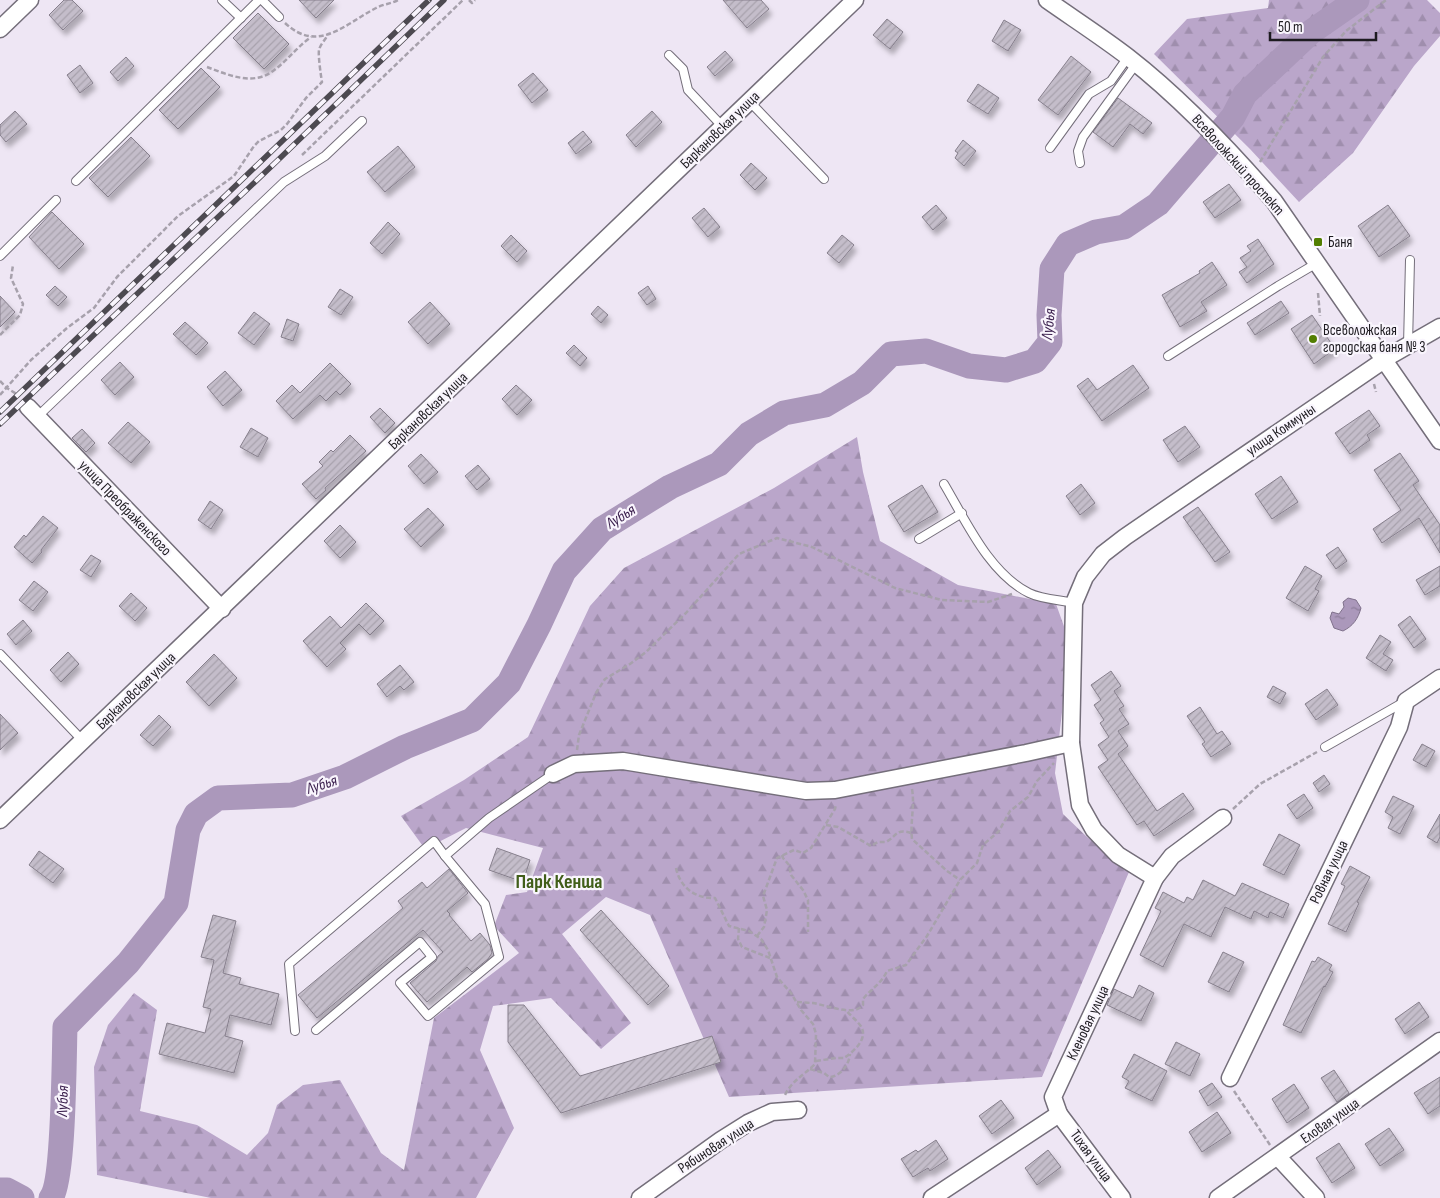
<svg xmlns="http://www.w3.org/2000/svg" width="1440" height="1198" viewBox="0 0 1440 1198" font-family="'Sofia Sans Condensed',sans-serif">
<defs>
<pattern id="forest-firs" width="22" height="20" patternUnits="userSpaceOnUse" patternTransform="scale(1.25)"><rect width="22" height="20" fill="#baa6ca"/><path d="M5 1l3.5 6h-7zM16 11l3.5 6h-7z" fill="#9f8ead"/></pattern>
<pattern id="water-ripples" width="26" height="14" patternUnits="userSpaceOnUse" patternTransform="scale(1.25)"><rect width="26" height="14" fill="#ab98bb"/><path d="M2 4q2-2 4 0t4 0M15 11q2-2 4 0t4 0" fill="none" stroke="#8b7b98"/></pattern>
<pattern id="building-hatch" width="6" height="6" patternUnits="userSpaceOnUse" patternTransform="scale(1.25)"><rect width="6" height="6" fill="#c4bdca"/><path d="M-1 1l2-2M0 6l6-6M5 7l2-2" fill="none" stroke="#a8a2ad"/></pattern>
<filter id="shadow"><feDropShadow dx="3" dy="5.5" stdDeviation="2.5" flood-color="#0004"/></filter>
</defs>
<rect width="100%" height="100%" fill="#eee6f4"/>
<!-- forest -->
<g fill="url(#forest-firs)">
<polygon points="1269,0 1427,0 1440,13 1440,36 1414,66 1353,153 1299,202 1250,149 1154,54 1187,19 1268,8"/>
<polygon points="857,437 863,472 880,541 958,585 1056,604 1070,643 1055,773 1063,814 1086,836 1129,872 1042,1077 729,1097 650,915 606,897 562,934 631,1023 601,1049 551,998 493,1006 480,1050 514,1128 476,1198 211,1198 97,1175 94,1067 108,1025 134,993 157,1010 140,1111 197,1125 247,1155 268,1133 277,1105 303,1085 340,1080 381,1153 404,1170 434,1018 519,953 494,926 506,895 527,892 543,848 466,828 425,849 401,816 464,780 528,737 590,606 624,568 774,488"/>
</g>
<!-- water -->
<path fill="url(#water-ripples)" stroke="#80728c" d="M 1348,598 L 1356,600 L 1361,608 C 1358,619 1353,626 1343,631 L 1334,628 L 1330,618 L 1332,612 L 1339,614 L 1344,607 L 1343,602 Z"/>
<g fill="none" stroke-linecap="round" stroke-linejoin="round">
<!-- river -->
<g stroke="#ab98bb" stroke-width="25">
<polyline points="0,1190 7,1190 22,1198"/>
<path d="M 51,1198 C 64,1181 64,1056 65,1027 L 128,963 L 176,903 L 188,830 L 196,814 L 218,798 L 292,795 L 345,777 L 405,747 L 472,720 L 509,683 L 539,625 L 564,571 L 602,529 L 670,487 L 719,464 L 749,434 L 784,413 L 825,405 L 862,383 L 891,354 L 926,351 L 969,366 L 1006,370 L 1035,361 L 1050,342 L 1049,315 L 1052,269 L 1068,244 L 1096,232 L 1124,227 L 1158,204 L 1233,117 L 1245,94 L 1311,32 L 1357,0"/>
</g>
</g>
<!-- building -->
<g fill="url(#building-hatch)" stroke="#867f8c" filter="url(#shadow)">
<polygon points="64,0 72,0 83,11 63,30 49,15"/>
<polygon points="299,0 334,0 316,18"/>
<polygon points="723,0 761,0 769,9 747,28"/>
<polygon points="258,13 289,44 264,69 233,38"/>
<polygon points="887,19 903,32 890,49 873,35"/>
<polygon points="1004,20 1021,30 1008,51 992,41"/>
<polygon points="725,51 733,60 715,76 707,67"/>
<polygon points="1071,56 1091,72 1058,115 1038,100"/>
<polygon points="126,57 134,66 118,81 110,72"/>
<polygon points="80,65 93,83 80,93 67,75"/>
<polygon points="201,68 220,87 178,129 159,110"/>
<polygon points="533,73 548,90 532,103 518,85"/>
<polygon points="978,84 999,98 988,114 967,101"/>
<polygon points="1118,98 1152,123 1143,134 1130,124 1113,147 1093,132"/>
<polygon points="15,111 27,124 6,142 0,135 0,125"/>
<polygon points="652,111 662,122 636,147 626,135"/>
<polygon points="583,131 592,142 576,154 568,143"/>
<polygon points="131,137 150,156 108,197 89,178"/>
<polygon points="963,140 976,151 964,166 955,158 958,153 955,151"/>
<polygon points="398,146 415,167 385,192 367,172"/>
<polygon points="751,163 767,178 755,190 740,175"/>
<polygon points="1229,184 1241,200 1215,218 1203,202"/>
<polygon points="936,205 947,218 933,230 922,217"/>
<polygon points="1388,205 1410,236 1379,257 1358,226"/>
<polygon points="704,208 720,227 708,237 692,218"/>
<polygon points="52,212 84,244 59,269 29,237"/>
<polygon points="388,222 400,234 382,254 370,243"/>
<polygon points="511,235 527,251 517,262 501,246"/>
<polygon points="842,235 854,245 839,263 827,253"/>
<polygon points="1258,239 1274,264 1247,283 1239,272 1247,267 1240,258 1251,251 1247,246"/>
<polygon points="1212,262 1227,285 1201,302 1207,311 1180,327 1162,295 1200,273 1199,271"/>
<polygon points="55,286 67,297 58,306 46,295"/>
<polygon points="648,286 656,299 647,305 638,293"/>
<polygon points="340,289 353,297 341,315 328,307"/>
<polygon points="0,296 15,312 0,327"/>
<polygon points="1281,301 1289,313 1255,335 1247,323"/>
<polygon points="430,302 450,324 428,344 408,322"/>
<polygon points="598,306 608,315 601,323 591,314"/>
<polygon points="254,312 270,324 254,345 238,333"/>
<polygon points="1312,315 1335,349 1314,364 1291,329"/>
<polygon points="287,319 299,324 293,341 281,337"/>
<polygon points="185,322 208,343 196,355 173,334"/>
<polygon points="574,345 587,358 580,366 566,353"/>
<polygon points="120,362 134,377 115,395 101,380"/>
<polygon points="330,363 351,384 340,395 336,391 326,401 320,395 293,419 276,401 292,385 300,393"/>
<polygon points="1133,365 1149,388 1102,421 1077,386 1088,378 1097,390"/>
<polygon points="225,371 242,390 223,406 207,387"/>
<polygon points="516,385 532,400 517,415 502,399"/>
<polygon points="380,408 395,423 385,433 370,417"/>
<polygon points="1369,410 1380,426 1367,435 1370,440 1350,454 1335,433"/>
<polygon points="128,422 150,442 131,463 108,443"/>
<polygon points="1185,426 1200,447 1178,462 1163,440"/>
<polygon points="251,428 268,438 258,457 240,447"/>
<polygon points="82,429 95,443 86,452 72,438"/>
<polygon points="350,435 366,451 325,488 326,490 316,499 302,484 323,466 319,462 331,450 333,452"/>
<polygon points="1400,453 1419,481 1413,485 1440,525 1440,553 1419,518 1382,543 1373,529 1401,510 1374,470"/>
<polygon points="421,454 438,472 424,484 408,466"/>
<polygon points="478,465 490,479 477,490 465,476"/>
<polygon points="1281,476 1298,502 1272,519 1255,494"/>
<polygon points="1081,484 1095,503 1080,515 1066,496"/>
<polygon points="922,485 938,512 904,532 888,506"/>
<polygon points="210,501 223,510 211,529 198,520"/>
<polygon points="1198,507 1230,552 1215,562 1183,517"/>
<polygon points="428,508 444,525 421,547 404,529"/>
<polygon points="43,516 58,528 41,550 42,552 32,563 14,547 24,535 26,537"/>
<polygon points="340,525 356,542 340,558 324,541"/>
<polygon points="1338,547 1347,561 1336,569 1326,555"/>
<polygon points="91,555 101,561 91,577 80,570"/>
<polygon points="1305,566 1322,576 1315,589 1319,591 1308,611 1286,598"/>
<polygon points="1440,566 1440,586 1425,595 1416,580"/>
<polygon points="34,581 48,592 33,611 19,600"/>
<polygon points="131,593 147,608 135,621 119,606"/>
<polygon points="366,603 384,621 370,635 359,624 340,643 346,649 327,667 303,641 330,616 341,628"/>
<polygon points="1410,616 1426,639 1414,648 1398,625"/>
<polygon points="23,620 32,631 16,645 7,634"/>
<polygon points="1380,635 1391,642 1383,654 1393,660 1386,671 1366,658"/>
<polygon points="68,652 79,664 61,682 50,670"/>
<polygon points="214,654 237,678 209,706 186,682"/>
<polygon points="400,665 414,682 404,690 400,686 387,697 377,684"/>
<polygon points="1111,671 1121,686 1114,691 1124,706 1119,709 1129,724 1118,731 1128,746 1118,754 1157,811 1183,793 1194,809 1154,836 1144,821 1137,825 1098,767 1108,760 1098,745 1109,737 1100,723 1104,720 1094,705 1101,700 1091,685"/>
<polygon points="1273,686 1286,693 1280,704 1267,697"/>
<polygon points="1327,689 1338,705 1316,720 1305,704"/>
<polygon points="1200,707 1217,734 1222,731 1231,744 1211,757 1202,744 1205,742 1187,716"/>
<polygon points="0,714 18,733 0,750"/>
<polygon points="159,715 171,727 153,746 140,735"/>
<polygon points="1422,744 1435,751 1426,767 1413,760"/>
<polygon points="1324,775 1330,784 1319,792 1313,783"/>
<polygon points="1304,794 1313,808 1297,819 1287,805"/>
<polygon points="1393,796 1414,806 1400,834 1388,828 1393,817 1385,812"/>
<polygon points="1440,814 1440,837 1437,843 1427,837"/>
<polygon points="1279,834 1300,845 1284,875 1263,865"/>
<polygon points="497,848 530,860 523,882 489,870"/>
<polygon points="39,851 64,869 53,883 29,865"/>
<polygon points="1350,866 1370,877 1357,902 1359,903 1346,932 1328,924 1345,886 1341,884"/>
<polygon points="449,869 468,893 447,911 450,914 449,915 471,941 480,933 490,945 492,953 488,959 472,972 467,967 427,1002 410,983 436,961 438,956 443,952 423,930 317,1018 298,995 403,908 398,901 422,882 427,888"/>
<polygon points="1203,880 1235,896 1242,883 1289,904 1283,918 1270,912 1268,918 1254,911 1251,919 1225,907 1211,937 1184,924 1163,967 1140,955 1161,911 1155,908 1163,892 1184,903 1187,897 1193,900"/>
<polygon points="601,910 669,986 648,1005 580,930"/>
<polygon points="213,915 236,921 223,973 241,978 239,984 279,994 271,1025 230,1015 225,1036 243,1041 234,1073 159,1054 167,1023 205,1033 211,1009 203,1007 214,960 201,957"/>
<polygon points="1223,952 1244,962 1229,992 1208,982"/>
<polygon points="1318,957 1332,965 1329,970 1333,972 1325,987 1324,986 1301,1033 1283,1025 1312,961 1315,962"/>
<polygon points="1139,985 1154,993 1141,1021 1107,1005 1114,989 1133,998"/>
<polygon points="1419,1002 1429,1017 1405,1034 1395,1019"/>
<polygon points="508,1005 524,1005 580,1076 712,1036 721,1062 561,1113 508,1042"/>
<polygon points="1176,1042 1200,1054 1190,1076 1165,1064"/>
<polygon points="1134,1054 1167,1071 1152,1101 1125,1088 1129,1081 1122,1077"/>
<polygon points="1334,1070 1349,1093 1337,1102 1321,1078"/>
<polygon points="1440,1077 1440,1106 1428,1114 1414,1093"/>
<polygon points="1212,1083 1222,1097 1208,1106 1199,1091"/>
<polygon points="1294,1084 1309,1108 1287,1123 1272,1099"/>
<polygon points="1001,1100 1014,1118 992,1134 979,1116"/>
<polygon points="1217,1112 1231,1133 1202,1152 1189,1132"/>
<polygon points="1389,1128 1404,1150 1380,1166 1365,1144"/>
<polygon points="936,1140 948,1159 930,1171 928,1168 913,1177 901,1159 916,1150 918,1152"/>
<polygon points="1339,1143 1355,1168 1332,1183 1316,1158"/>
<polygon points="1048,1150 1061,1167 1037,1185 1025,1168"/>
</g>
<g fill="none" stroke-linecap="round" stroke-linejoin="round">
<!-- lane casing -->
<g stroke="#746e7a" stroke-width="10">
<g id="lane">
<polyline points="222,0 241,18"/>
<polyline points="262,0 279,17"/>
<polyline points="669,55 683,69 688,90 723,127"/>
<polyline points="750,102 824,179"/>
<polyline points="1050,148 1089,94 1111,81 1128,57"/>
<polyline points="1080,163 1078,151 1083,137 1136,64"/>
<polyline points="76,181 259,0"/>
<polyline points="0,256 56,200"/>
<polyline points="1408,345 1410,260"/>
<polyline points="1168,356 1278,286 1317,263"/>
<polyline points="37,417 284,182 325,156 362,121"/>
<path d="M 944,484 C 966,521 989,573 1029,593 C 1041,599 1060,600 1074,603"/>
<polyline points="919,539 962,513"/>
<polyline points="0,654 83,741"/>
<polyline points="1325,747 1404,702"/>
<polyline points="316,1030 420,942 432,957 400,983 428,1016 499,957 485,904 445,856 489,818 553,774"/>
<polyline points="295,1031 289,964 434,841 445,856"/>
</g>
</g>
<!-- street casing -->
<g stroke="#746e7a" stroke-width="19">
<g id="street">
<path d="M 1047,0 C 1074,19 1102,37 1128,57 C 1182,99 1230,150 1274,201 L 1440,441"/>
<polyline points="0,29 30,0"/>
<polyline points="28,407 222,609"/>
<polyline points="553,774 574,764 623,761 806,791 835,790 1026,753 1071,743"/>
<polyline points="0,820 855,0"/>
<polyline points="1155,878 1118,855 1094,830 1080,805 1071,743 1074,603 1085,577 1103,554 1125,537 1393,354 1440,327"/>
<polyline points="1230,1078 1399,727 1406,701 1440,678"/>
<polyline points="1059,1114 1122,1198"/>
<polyline points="1278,1157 1316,1198"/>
<polyline points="640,1198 721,1140 748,1123 772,1112 798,1110"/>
<polyline points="932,1198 1059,1114 1053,1097 1155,878 1172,856 1223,818"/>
<polyline points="1218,1198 1440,1041"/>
</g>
</g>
<!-- path -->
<g stroke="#a7a1ac" stroke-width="2.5" stroke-dasharray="5 2.5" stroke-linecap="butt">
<polyline points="469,0 472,3 475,0"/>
<path d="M 285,23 C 318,54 345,24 376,8 C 383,4 391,4 398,0"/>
<path d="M 207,67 C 228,75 253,86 273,71 C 287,61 297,47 311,37"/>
<polyline points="302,155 463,0"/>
<polyline points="1260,162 1323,57 1346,31 1386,0"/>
<polyline points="1318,293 1320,316"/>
<polyline points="0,335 20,315 23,304 11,278 13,265"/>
<polyline points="0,381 7,388 18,395"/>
<polyline points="1374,384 1376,392"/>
<path d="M 0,395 L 31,360 L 67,328 L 94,308 L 117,277 L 178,216 L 234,176 L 254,146 L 259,141 L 281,130 L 287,124 L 306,98 L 322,82 C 321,77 318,55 319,50 C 320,45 325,40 327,36"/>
<polyline points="577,750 579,735 596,693 605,679 630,664 646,652 686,613 739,554 777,538 812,547 895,588 942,600 988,602 1012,594"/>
<path d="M 912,789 C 915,806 910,822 912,839 L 947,871 L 960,880"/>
<polyline points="1233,809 1260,784 1317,752"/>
<path d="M 826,825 L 838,827 L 871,846 L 878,842 L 886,842 C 897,836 896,828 911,833"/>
<polyline points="782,855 783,858 789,865 791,875 803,890 808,900 808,932"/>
<path d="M 676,868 C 680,887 695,899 715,898 L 729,926 L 749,931 L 761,939 L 768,950 L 777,977 L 791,993 L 801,1010 L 813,1024 L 816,1034 L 815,1064 C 803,1076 791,1081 784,1097"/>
<polyline points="739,928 738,939 742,947 770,958"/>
<polyline points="757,936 764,927 767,910 763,896 777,858 794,850 803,853 811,848 835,809 836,804"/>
<path d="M 797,1002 C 802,1002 808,1003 813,1003 C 826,1005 854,1017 863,1005 L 863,999 C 871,989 882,983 887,971 L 906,965 L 927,936 L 960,880 L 977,863 L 983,845 L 999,831 L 1010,811 L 1028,797 L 1037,781 L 1054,763"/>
<path d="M 816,1061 L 836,1058 L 844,1058 C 853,1052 870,1038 860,1025 C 856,1020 850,1015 846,1010"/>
<path d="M 810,1069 L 824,1073 L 829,1077 C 840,1077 849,1065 850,1054"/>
<polyline points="1234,1091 1270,1145"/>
</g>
<!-- lane -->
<use href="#lane" stroke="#fff" stroke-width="8"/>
<!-- street -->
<use href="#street" stroke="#fff" stroke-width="16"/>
<!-- rail casing -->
<g stroke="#4d4a51" stroke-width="5.5">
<g id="rail">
<polyline points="0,412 429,0"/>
<polyline points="0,424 277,161 444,0"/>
</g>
</g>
<!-- rail -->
<use href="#rail" stroke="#f9f5fd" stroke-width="4" stroke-dasharray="11" stroke-linecap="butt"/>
</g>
<!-- markers -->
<g fill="#527e02" stroke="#f9f5fd" stroke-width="2">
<rect x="1313" y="237" width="10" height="10" rx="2.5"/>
<circle cx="1313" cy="339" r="5"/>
</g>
<g text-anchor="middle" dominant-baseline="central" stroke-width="4.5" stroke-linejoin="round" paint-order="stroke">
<!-- street labels -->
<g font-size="15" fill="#1d1b20" stroke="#f9f5fd">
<text transform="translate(720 130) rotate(-44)">Баркановская улица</text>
<text transform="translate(1238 165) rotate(48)">Всеволожский проспект</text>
<text transform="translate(428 411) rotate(-44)">Баркановская улица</text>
<text transform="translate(1281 430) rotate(-34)">улица Коммуны</text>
<text transform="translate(125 508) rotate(46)">улица Преображенского</text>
<text transform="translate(136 691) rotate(-44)">Баркановская улица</text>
<text transform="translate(1329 872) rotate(-64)">Ровная улица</text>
<text transform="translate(1088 1023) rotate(-65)">Кленовая улица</text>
<text transform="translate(1330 1121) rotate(-35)">Еловая улица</text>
<text transform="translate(716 1146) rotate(-33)">Рябиновая улица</text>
<text transform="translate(1091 1156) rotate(54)">Тихая улица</text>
</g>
<!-- poi labels -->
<g font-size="15" fill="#1d1b20" stroke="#f9f5fd" text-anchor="start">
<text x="1328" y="242">Баня</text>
<text x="1323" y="330">Всеволожская<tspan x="1323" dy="17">городская баня № 3</tspan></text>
</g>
<!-- water labels -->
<g font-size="16" font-style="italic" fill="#391e4c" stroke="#f9f5fd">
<text transform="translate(1049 324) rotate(-84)">Лубья</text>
<text transform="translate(621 517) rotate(-32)">Лубья</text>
<text transform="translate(322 785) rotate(-18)">Лубья</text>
<text transform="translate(63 1101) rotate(-88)">Лубья</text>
</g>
<!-- district labels -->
<g font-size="20" font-weight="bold" fill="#415e1a" stroke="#f9f5fd">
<text x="559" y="882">Парк Кенша</text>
</g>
</g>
<!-- scale -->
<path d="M1270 32v8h106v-8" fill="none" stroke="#1d1b20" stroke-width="2.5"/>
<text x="1278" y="32" font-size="15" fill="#1d1b20" stroke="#f9f5fd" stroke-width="4" paint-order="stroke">50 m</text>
</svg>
